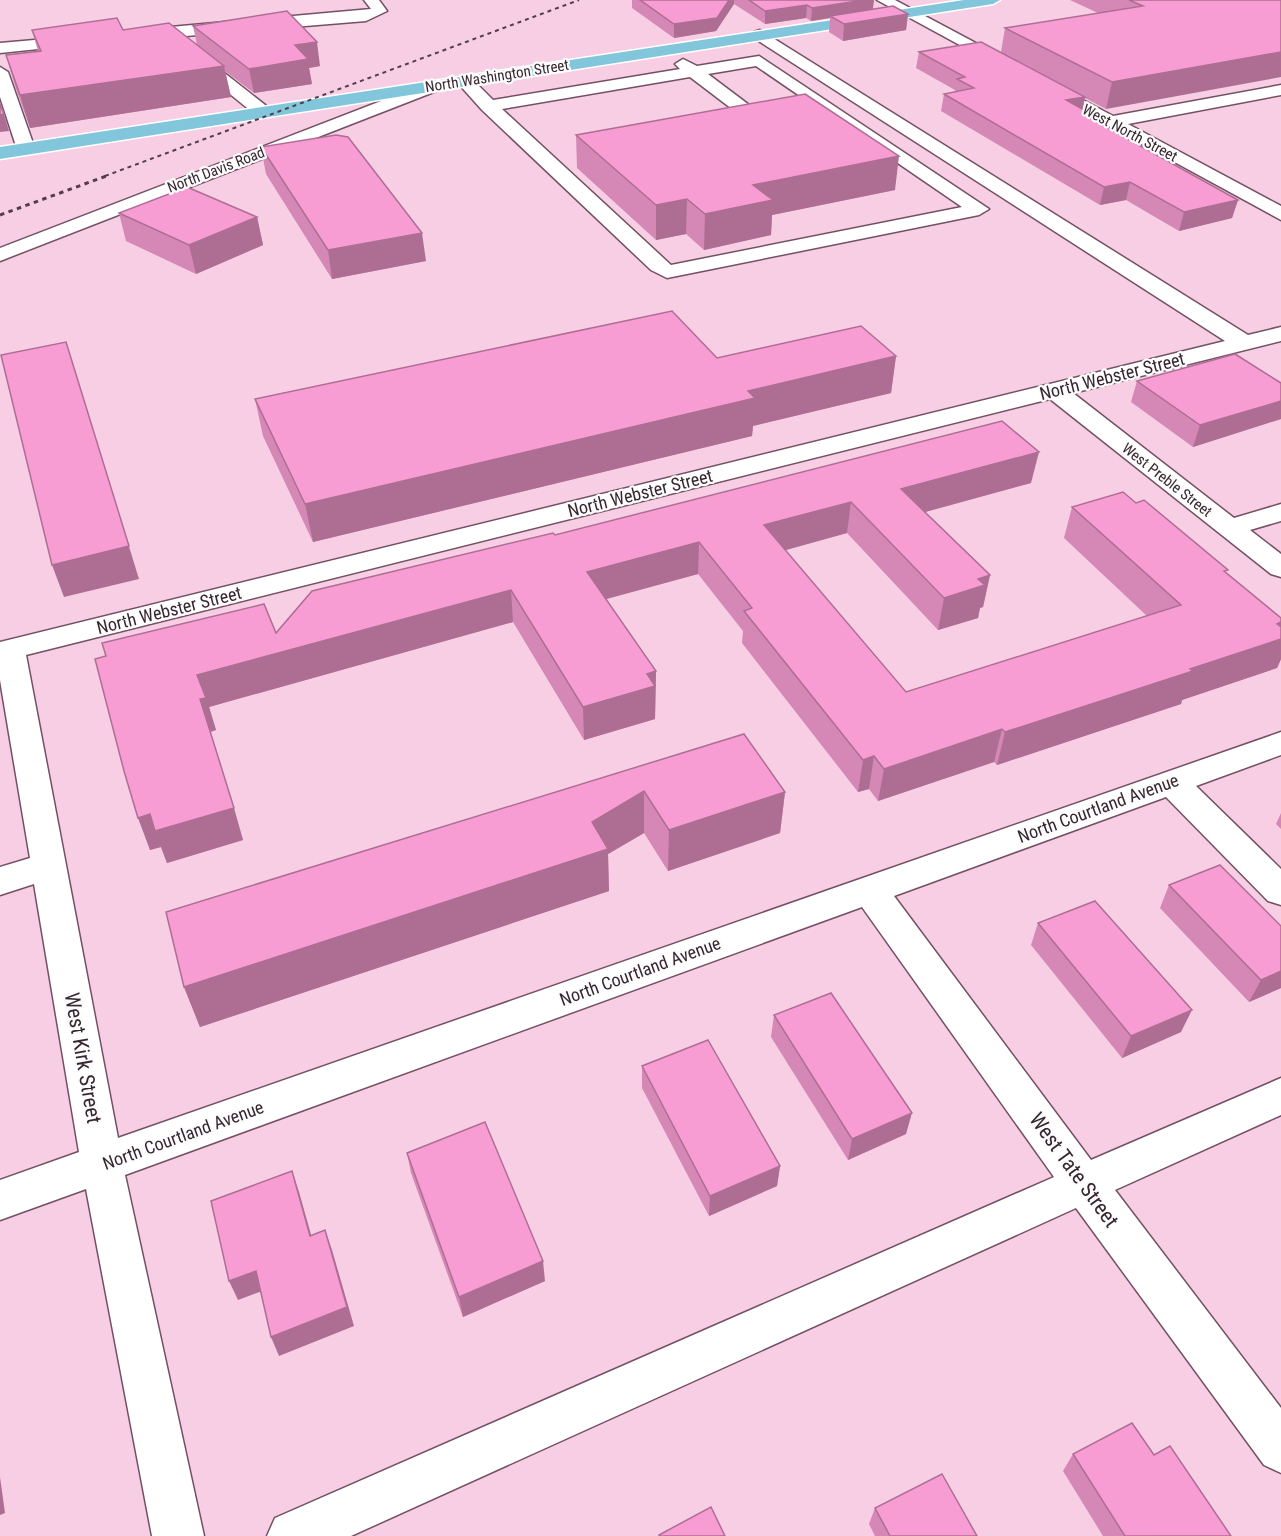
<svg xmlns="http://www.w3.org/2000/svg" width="1281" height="1536" viewBox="0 0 1281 1536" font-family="'Roboto Condensed',sans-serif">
<rect width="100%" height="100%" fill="#f7cee4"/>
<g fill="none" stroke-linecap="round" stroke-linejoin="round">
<!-- minor casing -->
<g stroke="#735064" stroke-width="3">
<g id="minor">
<polygon points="364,0 379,0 387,11 366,21 137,40 129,35 137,30 371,9"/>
<polygon points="877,0 895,0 1113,116 1281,85 1281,95 1128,124 1281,206 1281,220"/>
<polygon points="760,30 1248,335 1281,327 1281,341 1073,393 1234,518 1281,504 1281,521 1250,530 1281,554 1281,577 1271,574 1050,399 26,655 118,1138 1281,732 1281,755 1196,786 1281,869 1281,905 1268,901 1166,797 894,896 1091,1160 1281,1078 1281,1115 1115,1190 1281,1408 1281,1473 1264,1465 1076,1208 351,1536 267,1536 275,1518 1054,1177 862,907 125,1175 204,1536 152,1536 86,1189 0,1220 0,1180 79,1152 34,884 0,895 0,867 30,858 0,680 0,642 1225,341 754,38 752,35 754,32"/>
<polygon points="80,36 88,41 86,44 0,53 0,43"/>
<polygon points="193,51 199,53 269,108 272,112 269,116 257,116 187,59 185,56"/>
<path d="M 759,56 L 989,209 L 979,215 L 667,278 L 651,270 L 482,110 L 456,81 L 464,76 L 470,77 L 493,100 L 680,69 L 675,64 L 683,59 L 697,66 ZM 756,66 L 962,207 L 671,265 L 502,109 L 690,77 L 757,128 L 769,128 L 772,124 L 769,120 L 708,74 Z"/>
<polygon points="0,67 8,72 35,149 32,153 20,153 17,149 0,97"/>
<polygon points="433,81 439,82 441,86 439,90 0,261 0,248"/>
</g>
</g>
<!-- major casing -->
<g stroke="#fff" stroke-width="3">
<polygon id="major" points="964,0 1000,0 993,4 0,159 0,147"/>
</g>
<!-- minor -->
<use href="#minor" fill="#fff" fill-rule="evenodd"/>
<!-- major -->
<use href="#major" fill="#82c6dc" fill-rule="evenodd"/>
<!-- rail-far1 -->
<polyline stroke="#523e49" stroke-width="2" stroke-dasharray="4 4" stroke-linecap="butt" points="105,176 579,0"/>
<!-- rail -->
<polyline stroke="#523e49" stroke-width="3" stroke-dasharray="4.5 4.5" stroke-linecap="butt" points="0,215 109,175"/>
</g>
<!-- wall -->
<g fill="#d587b5">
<polygon points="632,0 874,0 873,9 908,14 906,30 843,41 829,32 830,18 811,21 806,18 765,24 734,4 716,31 674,38 632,8"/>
<polygon points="1070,0 1281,0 1106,109 1085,98 1083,109 1093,115 1092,120 1238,200 1232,218 1179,231 1126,200 1100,205 941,111 944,94 955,92 955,90 916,68 919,52 1001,52 1005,28 1098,13"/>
<polygon points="193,26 320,66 309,68 312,84 254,93 225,71 231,97 30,128 15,86 6,55 38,51 32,30 197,45"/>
<polygon points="576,135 895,190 772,215 771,235 704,250 686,234 656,240 577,168"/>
<polygon points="261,147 426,261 332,279 266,174"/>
<polygon points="119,213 257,217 263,245 196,274 126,241"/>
<polygon points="896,356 891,393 753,426 752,436 313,542 263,436 255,399 717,358"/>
<polygon points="1137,381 1281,383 1281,419 1193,447 1131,402"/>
<polygon points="1002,421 1031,483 925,512 990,575 983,607 980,608 978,618 938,630 847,533 785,550 906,692 1147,616 1064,538 1072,507 1227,573 1281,618 1281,659 1277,668 1182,700 1181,704 997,765 994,762 878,801 869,789 858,792 742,643 743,631 698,574 606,599 656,671 655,719 584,740 513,622 209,707 216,730 210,732 243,840 167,863 161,847 150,850 124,771 276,633 555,535"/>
<polygon points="744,734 785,792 780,833 668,871 644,833 608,854 609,891 200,1027 184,987"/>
<polygon points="1281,813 1281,829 1276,824"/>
<polygon points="1169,885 1281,988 1249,1002 1160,908"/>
<polygon points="1038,923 1181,1032 1122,1058 1031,945"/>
<polygon points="774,1015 906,1134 848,1160 771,1037"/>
<polygon points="642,1066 780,1166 777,1186 709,1216 642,1088"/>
<polygon points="407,1153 545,1281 463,1317 411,1173"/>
<polygon points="1073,1454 1154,1455 1231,1536 1103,1536 1063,1471"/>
<polygon points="875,1508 977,1536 875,1536 869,1524"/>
</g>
<!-- shaded-wall -->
<g fill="#ae6e94">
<polygon points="729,0 734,0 734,4 716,31 674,38 674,24"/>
<polygon points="864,0 874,0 872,12 830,16 830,18 811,21 812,8"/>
<polygon points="807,5 806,18 765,24 765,11"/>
<polygon points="908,14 906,30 843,41 844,24"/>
<polygon points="317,42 320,66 309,68 312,84 254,93 249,69 295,45"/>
<polygon points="1281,52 1281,77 1106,109 1112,82"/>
<polygon points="224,66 231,97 30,128 20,95"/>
<polygon points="1085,97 1081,114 1066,100"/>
<polygon points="4,114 9,131 0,132 0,115"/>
<polygon points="899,156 895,190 772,215 771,235 704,250 705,214 753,185"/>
<polygon points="1130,182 1126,200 1100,205 1104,187"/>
<polygon points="687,199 686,234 656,240 656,205"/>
<polygon points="1238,200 1232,218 1179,231 1184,212"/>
<polygon points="257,217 263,245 196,274 189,245"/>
<polygon points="422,233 426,261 332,279 328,250"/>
<polygon points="66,342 139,579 64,597 52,565"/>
<polygon points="896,356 891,393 753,426 752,436 313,542 305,504 748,391"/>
<polygon points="1281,401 1281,419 1193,447 1200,425"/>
<polygon points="1039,452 1031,483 896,520 901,489"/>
<polygon points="851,502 847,533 761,557 764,525"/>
<polygon points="699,542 698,574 588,604 587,572"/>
<polygon points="990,575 983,607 980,608 978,618 938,630 944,598 978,579"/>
<polygon points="511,590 513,622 209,707 216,730 210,732 200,699 197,675"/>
<polygon points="1281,622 1281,659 1277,668 1182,700 1181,704 997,765 1005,732"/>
<polygon points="656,671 655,719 584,740 583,707 647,674"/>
<polygon points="1002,729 994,762 878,801 884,769"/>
<polygon points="874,756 869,789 858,792 863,760"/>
<polygon points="644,791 644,833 608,854 609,891 200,1027 184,987 592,822"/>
<polygon points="785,792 780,833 668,871 669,830"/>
<polygon points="234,808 243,840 167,863 161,847 150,850 138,818 150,814"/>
<polygon points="1281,971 1281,988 1249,1002 1261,980"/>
<polygon points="1192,1010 1181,1032 1122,1058 1131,1036"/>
<polygon points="912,1113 906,1134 848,1160 852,1139"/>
<polygon points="780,1166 777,1186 709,1216 710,1196"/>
<polygon points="292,1171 299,1192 317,1256 310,1236"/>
<polygon points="325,1230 332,1250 354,1326 279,1356 271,1337"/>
<polygon points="543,1261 545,1281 463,1317 459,1297"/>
<polygon points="256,1271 265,1290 238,1300 229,1281"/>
<polygon points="0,1477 5,1513 0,1515"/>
</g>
<!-- building -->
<g fill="#f89dd3" stroke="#ae6e94" stroke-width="1.5">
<polygon points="640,0 729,0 717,18 674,24"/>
<polygon points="749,0 864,0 812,8 807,5 765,11"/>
<polygon points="1129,0 1281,0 1281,52 1112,82 1005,28 1143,6"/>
<polygon points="893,6 908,14 844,24 830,16"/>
<polygon points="287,11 317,42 295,45 308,59 249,69 193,26"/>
<polygon points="117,18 123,30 169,23 224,66 20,95 6,55 41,51 32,30"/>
<polygon points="981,42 1085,97 1066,100 1093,115 1086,116 1238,200 1184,212 1130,182 1104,187 944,94 974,88 957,79 965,77 919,52"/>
<polygon points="805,94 899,156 753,185 773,200 705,214 687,199 656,205 576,135"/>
<polygon points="0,104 4,114 0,115"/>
<polygon points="336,135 348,137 422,233 328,250 261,147"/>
<polygon points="187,187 257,217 189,245 119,213"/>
<polygon points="672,311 717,358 861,326 896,356 748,391 755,398 305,504 255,399"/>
<polygon points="66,342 129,546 52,565 1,355"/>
<polygon points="1235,354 1281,383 1281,401 1200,425 1137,381"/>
<polygon points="1002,421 1039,452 901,489 990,575 978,579 985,585 944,598 851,502 764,525 906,692 1181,605 1072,507 1123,492 1136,503 1144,500 1228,570 1224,571 1281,618 1281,622 1277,624 1281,627 1281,639 1190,669 1193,671 1005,732 1002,729 884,769 874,756 863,760 744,611 752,608 699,542 587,572 656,671 647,674 655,686 583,707 511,590 197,675 206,698 200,699 234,808 155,831 150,814 138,818 124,771 95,659 106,656 102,643 264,604 276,633 312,591 553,533 555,535"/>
<polygon points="744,734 785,792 669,830 644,791 592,822 608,849 184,987 166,912"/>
<polygon points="1220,865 1281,926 1281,971 1261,980 1169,885"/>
<polygon points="1095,901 1192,1010 1131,1036 1038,923"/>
<polygon points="831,993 912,1113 852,1139 774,1015"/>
<polygon points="708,1040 780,1166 710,1196 642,1066"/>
<polygon points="485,1122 543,1261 459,1297 407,1153"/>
<polygon points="292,1171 310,1236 325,1230 347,1307 271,1337 256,1271 229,1281 211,1201"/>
<polygon points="1132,1423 1154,1455 1170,1446 1231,1536 1125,1536 1073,1454"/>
<polygon points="942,1474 977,1536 890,1536 875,1508"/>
<polygon points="711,1507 725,1536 659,1536 659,1535"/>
</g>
<g text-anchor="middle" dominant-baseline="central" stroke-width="4.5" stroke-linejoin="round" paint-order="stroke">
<!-- far-street labels -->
<g font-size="15" fill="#36262f" stroke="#fcfcfc">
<text transform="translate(497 76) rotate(-9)">North Washington Street</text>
<text transform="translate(1130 133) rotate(28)">West North Street</text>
<text transform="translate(216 170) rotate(-21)">North Davis Road</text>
<text transform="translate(1167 480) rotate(38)">West Preble Street</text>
</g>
<!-- street labels -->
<g font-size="18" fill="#36262f" stroke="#fcfcfc">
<text transform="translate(1112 376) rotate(-14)">North Webster Street</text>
<text transform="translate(640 493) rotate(-14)">North Webster Street</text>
<text transform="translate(169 610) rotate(-14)">North Webster Street</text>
<text transform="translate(1098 808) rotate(-20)">North Courtland Avenue</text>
<text transform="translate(640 971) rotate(-20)">North Courtland Avenue</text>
<text transform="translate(183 1135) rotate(-20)">North Courtland Avenue</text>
</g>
<!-- near-street labels -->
<g font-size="21" fill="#36262f" stroke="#fcfcfc">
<text transform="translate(83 1058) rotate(80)">West Kirk Street</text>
<text transform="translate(1074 1170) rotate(54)">West Tate Street</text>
</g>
</g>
</svg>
